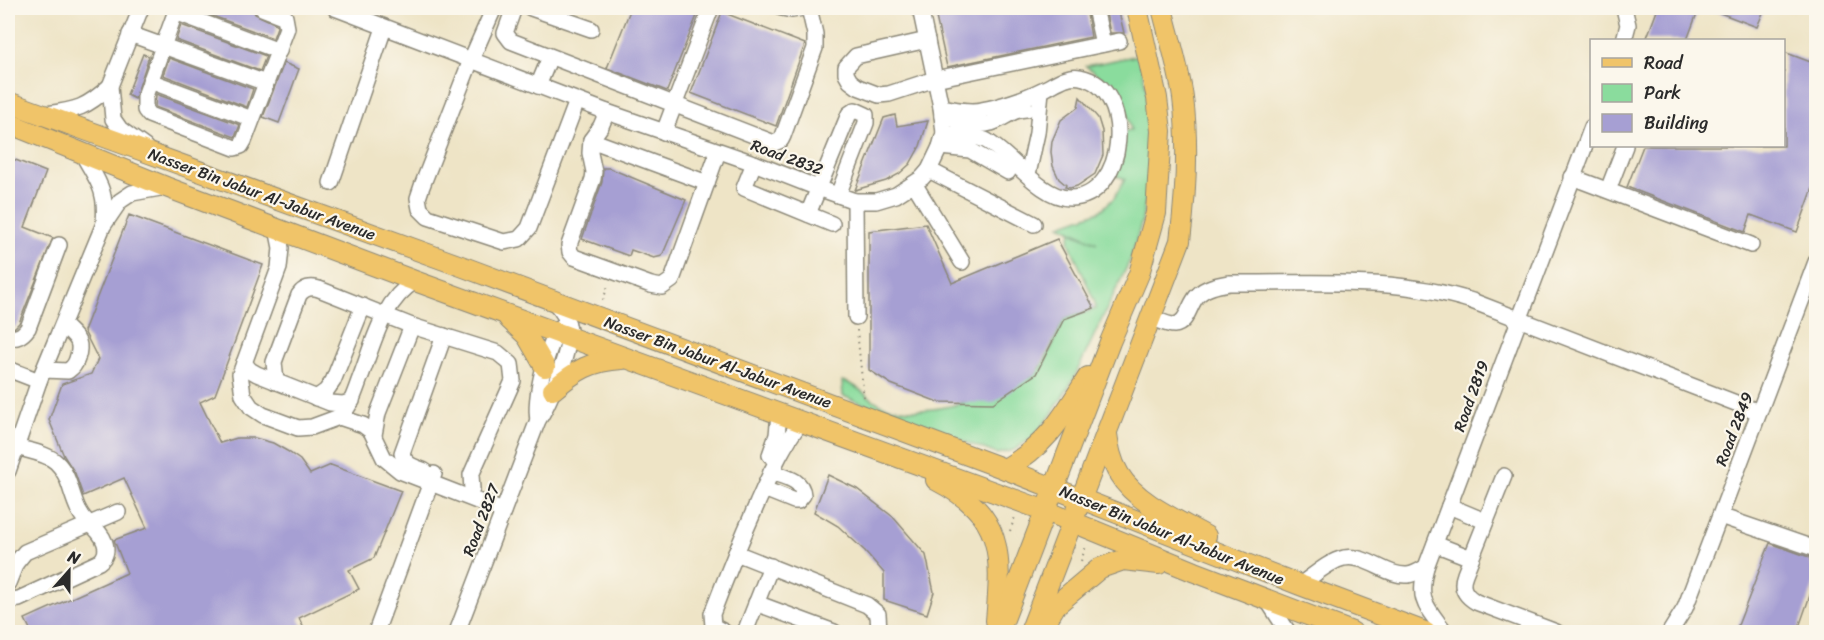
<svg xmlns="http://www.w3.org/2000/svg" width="1824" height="640" viewBox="0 0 1824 640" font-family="Sriracha,sans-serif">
<rect width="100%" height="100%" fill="#fbf7ec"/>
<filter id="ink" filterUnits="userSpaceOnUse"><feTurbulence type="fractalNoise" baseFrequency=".0167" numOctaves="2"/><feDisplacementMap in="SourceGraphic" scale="12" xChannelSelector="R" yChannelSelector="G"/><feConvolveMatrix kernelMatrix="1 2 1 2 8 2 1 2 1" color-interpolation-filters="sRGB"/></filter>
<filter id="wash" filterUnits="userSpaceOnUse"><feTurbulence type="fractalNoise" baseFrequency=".008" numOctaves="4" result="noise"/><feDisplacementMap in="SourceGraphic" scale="24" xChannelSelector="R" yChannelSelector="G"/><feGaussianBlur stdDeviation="1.35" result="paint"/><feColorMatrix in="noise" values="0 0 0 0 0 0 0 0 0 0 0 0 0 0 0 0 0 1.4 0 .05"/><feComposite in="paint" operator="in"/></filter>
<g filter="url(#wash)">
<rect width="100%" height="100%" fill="#eee4c6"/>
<!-- green -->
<path fill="#8adc9d" stroke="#5a8464" stroke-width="1.5" d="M 1140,55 L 1152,122 L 1152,164 L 1142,220 L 1131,258 L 1073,380 L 1051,415 L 1033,437 L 1014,450 L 997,454 L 843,396 L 842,381 C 857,383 870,402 886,406 C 929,418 972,401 1012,385 C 1019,382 1032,379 1037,373 C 1045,363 1058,333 1064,319 L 1096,309 L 1095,303 L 1069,242 L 1071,232 L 1097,243 L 1060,225 L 1100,211 L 1114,198 L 1125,179 L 1111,174 L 1120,132 L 1131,130 C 1122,87 1117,91 1086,66 Z"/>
<g id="blocks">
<!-- building -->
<g fill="#a69fd3">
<polygon points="191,8 252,8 255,14 276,24 277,27 273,38"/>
<polygon points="631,8 700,8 667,91 607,68"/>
<polygon points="934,8 1086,8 1091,37 947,67"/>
<polygon points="1105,8 1118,8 1124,33 1110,33"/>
<polygon points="1658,8 1699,8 1687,40 1646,40"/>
<polygon points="1707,8 1765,8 1757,27"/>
<polygon points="722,12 805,44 776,126 691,93"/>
<polygon points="181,25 266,56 260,71 176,40"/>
<polygon points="1784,52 1816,64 1816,180 1797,232 1751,215 1745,232 1627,187 1643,146 1784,146"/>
<polygon points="143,54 149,56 135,99 127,95"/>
<polygon points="169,58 253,89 247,107 163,75"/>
<polygon points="284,63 299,69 279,123 263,117"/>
<polygon points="156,94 240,125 235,137 155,107"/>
<polygon points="1080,97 1098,118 1102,131 1103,155 1095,174 1077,186 1070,188 1065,187 1066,185 1059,179 1053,166 1051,152 1052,141 1061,120 1078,107"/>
<polygon points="895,115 897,126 928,121 920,146 910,164 899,174 886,181 855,190 884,118"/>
<polygon points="8,157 46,172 25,227 53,238 19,323 14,328 8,325"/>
<polygon points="603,168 609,168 686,200 662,256 654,258 631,250 629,256 582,239 602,182"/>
<polygon points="129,215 263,265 215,395 200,402 220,443 237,438 255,438 273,443 287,451 300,460 310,474 331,465 401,491 374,558 349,570 359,589 299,618 306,633 32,633 25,619 127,573 114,540 147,528 124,478 83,496 75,473 64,456 49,420 62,384 91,374 98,359 84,331"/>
<polygon points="926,224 952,283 1057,239 1094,308 1064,319 1036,374 993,403 938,402 891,384 869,370 869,231"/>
<polygon points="828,475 857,489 893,517 926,555 934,592 927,614 884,600 884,573 865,551 838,526 814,512"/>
<polygon points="1770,543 1809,557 1816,578 1798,630 1790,633 1735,633"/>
</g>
</g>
</g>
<g filter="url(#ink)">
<use href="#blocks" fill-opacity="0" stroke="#8c8878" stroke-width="1.5"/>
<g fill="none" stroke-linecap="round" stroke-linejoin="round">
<!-- minor casing -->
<g stroke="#8c8878" stroke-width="18">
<g id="minor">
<polyline points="141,8 110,86 113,119 120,129 145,147"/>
<polyline points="177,8 145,96 145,110 149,115 235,148 241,146 244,141 287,28 285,17 262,8"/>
<polyline points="335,8 607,112 754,163 818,188 855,201 876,201 896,195 922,178 929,170 940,147 944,133 941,107 920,8"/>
<polyline points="494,8 471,60 422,186 418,198 420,209 428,217 504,242 519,239 529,228 577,101"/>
<polyline points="514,8 505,33 511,41 774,143 781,140 783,136 815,48 815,34 809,8"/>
<polyline points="531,8 591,29"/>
<polyline points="782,8 792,10 803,8"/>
<polyline points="1095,8 1103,44"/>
<polyline points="1624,8 1628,25 1624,40"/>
<polyline points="175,12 279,51"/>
<polyline points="130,34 266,83"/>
<polyline points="927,40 856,56 846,67 846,74 850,81 858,87 879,95 889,94 935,79 1119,41"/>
<polyline points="150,81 252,119"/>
<polyline points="538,86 550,57"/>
<path d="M 941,107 C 955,109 968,113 982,110 C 1000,107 1026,98 1042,90 C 1054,85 1066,74 1080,77 C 1137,88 1127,198 1070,198 C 1041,199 1010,153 985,140 C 973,135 957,135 944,133"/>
<polyline points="607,112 601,126 591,140 590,153 594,172 593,179 569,245 570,252 574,257 651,285 662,287 672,280 718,152"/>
<path d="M 46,114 C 77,110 86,108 110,86"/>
<path d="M 942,116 C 957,120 976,128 991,123 C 1005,119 1011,109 1027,109"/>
<polyline points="664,132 711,8"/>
<polyline points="591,140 707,183"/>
<polyline points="940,147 970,150 1008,172"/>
<path d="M 81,151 C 97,181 107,188 104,223"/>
<polyline points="754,163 744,188 832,224"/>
<polyline points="929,170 1034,224"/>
<polyline points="1028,174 1037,133 1041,91"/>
<polyline points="1572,177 1751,245"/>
<polyline points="331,183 384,28"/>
<polyline points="915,185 962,262"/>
<polyline points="1608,190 1625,146"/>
<polyline points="855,201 856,317"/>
<polyline points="808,214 849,114 855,110 866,115 866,123 838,195"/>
<polyline points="277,228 281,248 279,268 240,374 243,395 251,407 263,415 298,428 312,427 339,417 363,425 371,431 384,458 400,471 503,511"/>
<path d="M 1151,318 C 1158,320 1167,325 1174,325 C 1188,324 1189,303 1198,295 C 1206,287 1218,285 1229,283 C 1310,284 1394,276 1472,301 L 1759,412"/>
<path d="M 8,336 C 16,340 23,335 28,328 L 59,245"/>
<polyline points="244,363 250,370 257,374 330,403 343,404 352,401"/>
<polyline points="8,369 39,381"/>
<path d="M 44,370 L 68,371 C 73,367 75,365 77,359 C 83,340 76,338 63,325"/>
<path d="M 276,382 L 274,362 L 299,295 C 304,288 311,286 319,289 L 412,326 L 498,353 L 511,364 L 513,381 L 471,475 L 472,489"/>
<polyline points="316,398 326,391 333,381 363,306"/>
<path d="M 339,417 C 350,408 354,395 359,381 C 373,346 381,302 415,281"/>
<path d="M 538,420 C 534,398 547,343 562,326"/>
<polyline points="374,435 378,413 412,326"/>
<path d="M 16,447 C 28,451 46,453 56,462 C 74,478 70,509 90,524 L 118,512"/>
<polyline points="770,455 777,435 779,414"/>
<polyline points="8,471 39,381 103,226 120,201 132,193 166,187"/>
<path d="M 425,471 C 415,467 404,465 402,453 L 444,336"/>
<path d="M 1504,476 L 1465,574 C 1460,587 1464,595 1476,602 L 1556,632"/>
<path d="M 764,489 L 794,501 L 798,501 L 803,495 C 802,479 784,477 771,472"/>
<polyline points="1449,506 1485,521"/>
<polyline points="1720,516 1816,549"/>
<polyline points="1435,544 1471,558"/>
<polyline points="736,553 867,605 878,614 879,632"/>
<path d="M 8,583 L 16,563 L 25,552 L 90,524 C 102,533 114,551 99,562 L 19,599 L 12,600 L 8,597"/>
<path d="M 1300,585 C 1313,576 1329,561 1344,558 C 1367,554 1387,577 1408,575 C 1415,574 1421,570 1426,567"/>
<polyline points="1266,598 1288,632"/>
<polyline points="756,603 834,632"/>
<polyline points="376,632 434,474"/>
<path d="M 457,632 L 538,420 C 549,404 571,349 569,330 C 568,319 562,310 554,302"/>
<path d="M 724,632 L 713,626 L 712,614 C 726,577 741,540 757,504 C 770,475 781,447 801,422"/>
<polyline points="745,632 771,566"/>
<path d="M 1445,632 C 1426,606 1417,601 1426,567 L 1592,127"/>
<polyline points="1670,632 1685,608 1816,262"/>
</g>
</g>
<!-- major casing -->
<g stroke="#8c8878" stroke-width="22">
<g id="major">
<polyline points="8,102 461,266 1005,469 1300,585 1425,632"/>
<polyline points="8,123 166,187 415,281 1046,511 1195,572 1352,632"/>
<polyline points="509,319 527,336 545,367"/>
<path d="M 553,390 C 576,370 591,361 622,359"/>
<path d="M 1107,434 C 1109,448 1111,461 1119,474 C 1135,502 1179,521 1206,536"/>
<path d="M 1005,469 C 1048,444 1062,418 1088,377"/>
<path d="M 936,480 C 1004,515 1002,553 996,621"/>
<polyline points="999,632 1110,342 1139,274 1156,213 1161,131 1157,98 1137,8"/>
<path d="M 1030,632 L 1180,241 C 1186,194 1189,146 1183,98 C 1179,68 1169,37 1162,8"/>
<polyline points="1040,632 1056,605 1100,568 1123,560 1159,564"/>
</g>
</g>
<!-- path -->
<g stroke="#8c8878" stroke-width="2" stroke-dasharray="1.5 4.5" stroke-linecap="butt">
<polyline points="603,300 608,286"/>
<polyline points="857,330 864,399"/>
<polyline points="1010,531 1015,517"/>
<polyline points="1081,561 1086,546"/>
</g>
<!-- minor -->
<use href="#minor" stroke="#fff" stroke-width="15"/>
<!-- major -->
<use href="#major" stroke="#f0c469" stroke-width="20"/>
</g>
</g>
<g text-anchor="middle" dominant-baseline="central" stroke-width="4.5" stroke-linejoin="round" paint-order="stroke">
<!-- street labels -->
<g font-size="16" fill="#2b2b2b" stroke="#fbf7ec">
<text transform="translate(787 157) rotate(20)">Road 2832</text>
<text transform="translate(262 194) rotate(20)">Nasser Bin Jabur Al-Jabur Avenue</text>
<text transform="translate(718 362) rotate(20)">Nasser Bin Jabur Al-Jabur Avenue</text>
<text transform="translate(1471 396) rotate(-70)">Road 2819</text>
<text transform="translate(1734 429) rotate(-69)">Road 2849</text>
<text transform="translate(481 520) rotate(-69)">Road 2827</text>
<text transform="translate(1172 535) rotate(22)">Nasser Bin Jabur Al-Jabur Avenue</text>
</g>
</g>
<!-- margin -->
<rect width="1824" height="640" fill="none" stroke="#fbf7ec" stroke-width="30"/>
<!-- legend -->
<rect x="1590" y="39" width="195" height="108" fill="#fbf7ec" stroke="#a8a59f" stroke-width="1.5"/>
<rect x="1602" y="58" width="30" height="9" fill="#f0c469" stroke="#a8a59f" stroke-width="1.5"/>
<text x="1644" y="69" font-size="18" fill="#2b2b2b">Road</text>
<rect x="1602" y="84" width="30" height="18" fill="#8adc9d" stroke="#a8a59f" stroke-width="1.5"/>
<text x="1644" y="99" font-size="18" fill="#2b2b2b">Park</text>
<rect x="1602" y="114" width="30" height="18" fill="#a69fd3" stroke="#a8a59f" stroke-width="1.5"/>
<text x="1644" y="129" font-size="18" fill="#2b2b2b">Building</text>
<!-- north arrow -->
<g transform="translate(69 571) rotate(21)" stroke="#fbf7ec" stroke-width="4.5" paint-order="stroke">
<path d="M0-4.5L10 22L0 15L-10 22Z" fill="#2b2b2b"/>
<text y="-9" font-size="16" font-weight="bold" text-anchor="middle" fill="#2b2b2b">N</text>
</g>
</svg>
